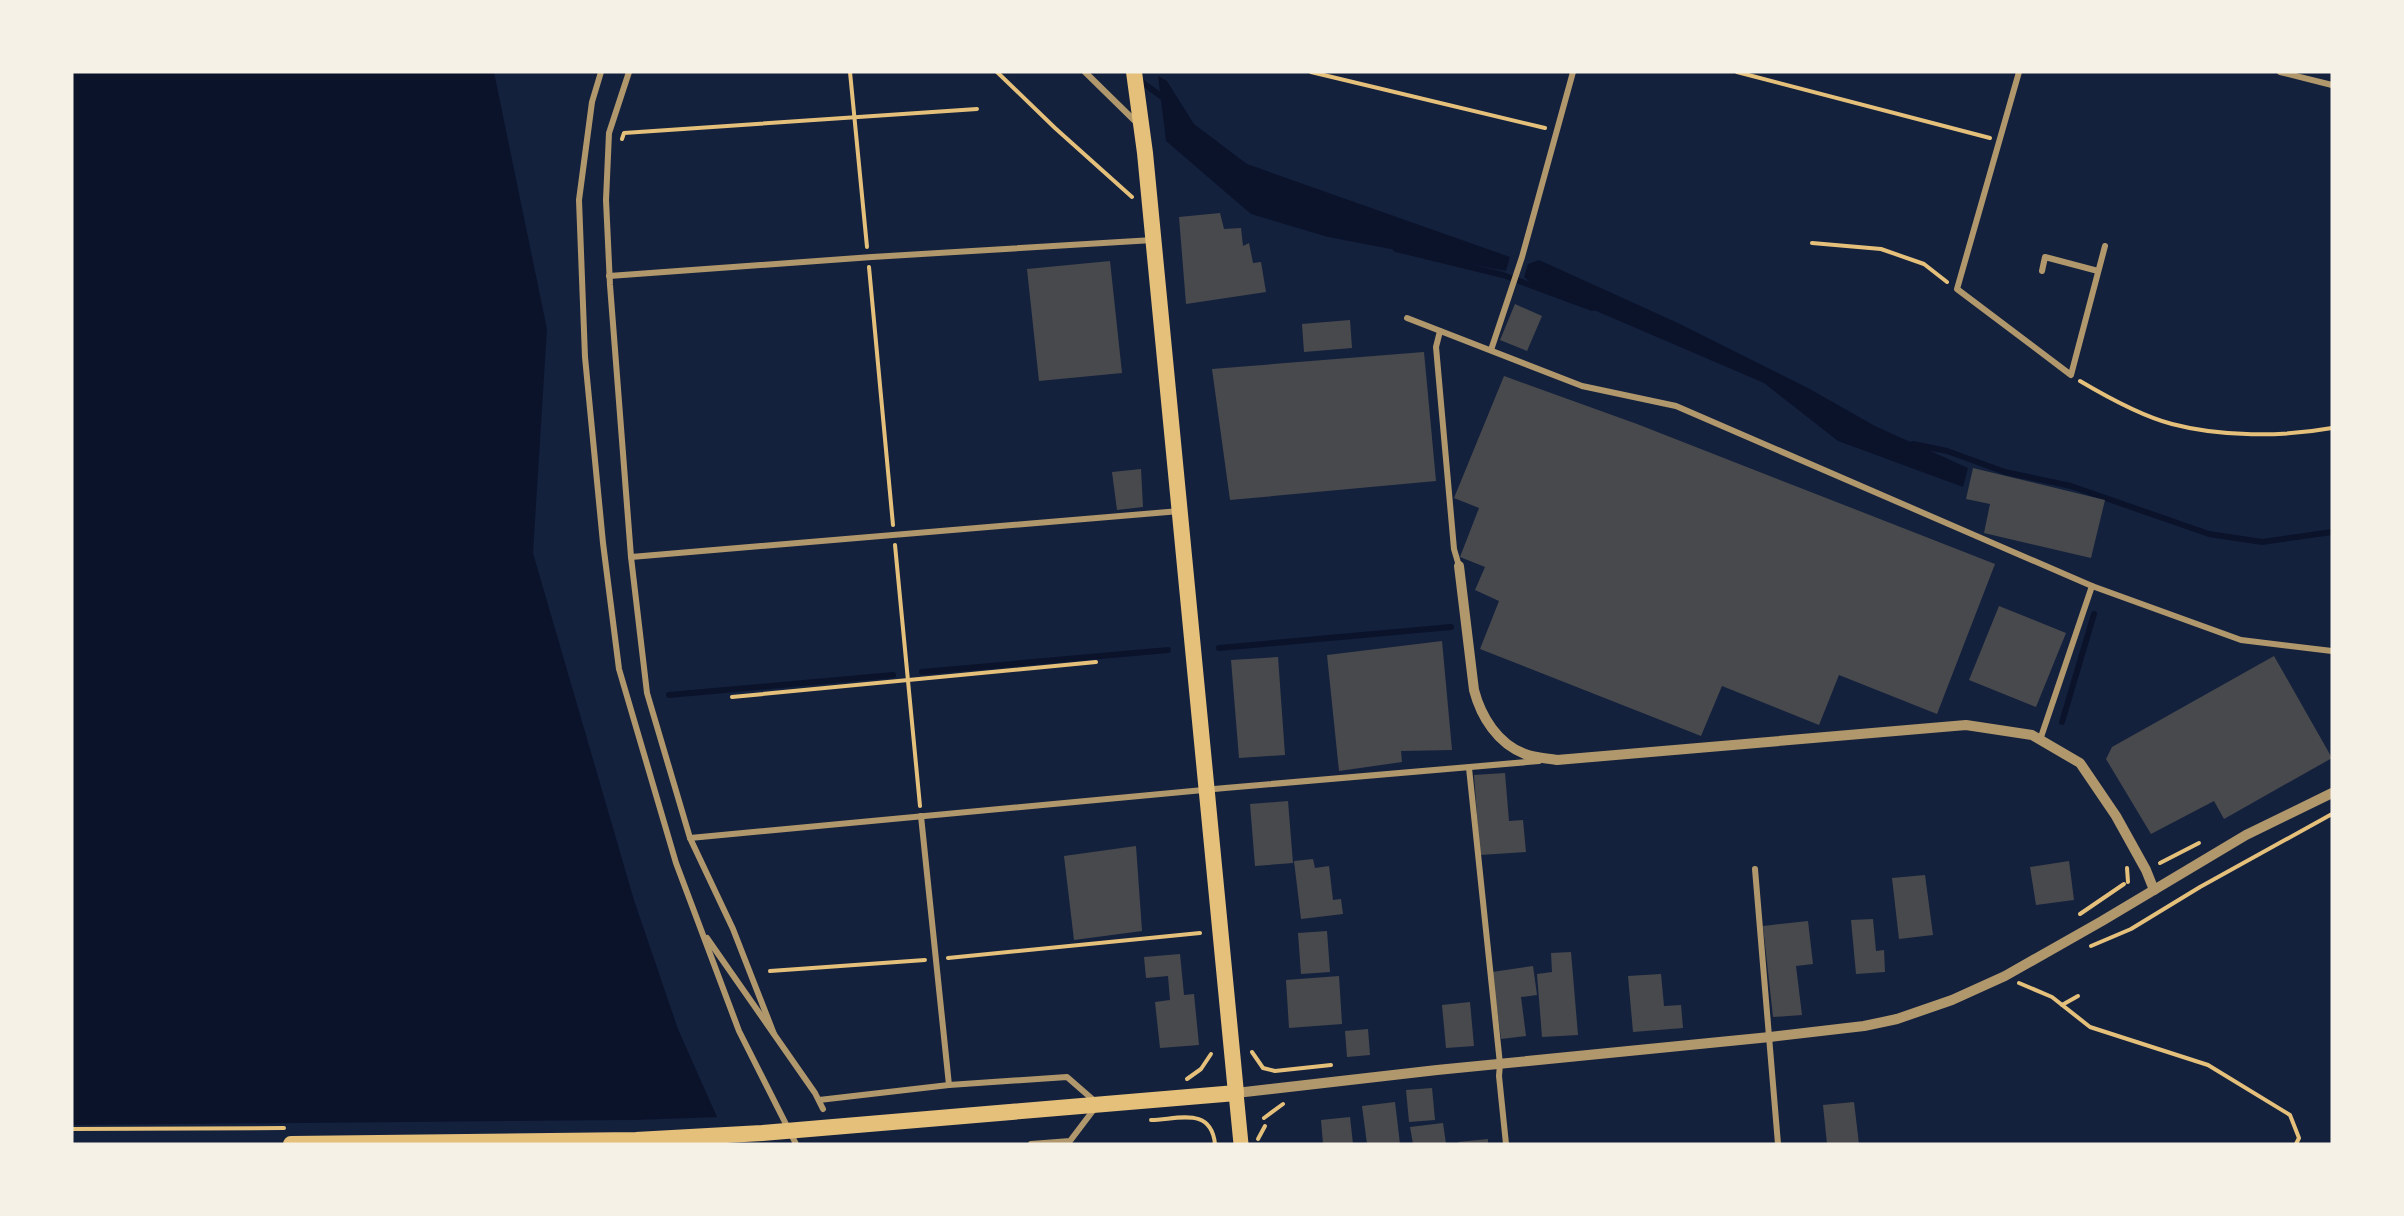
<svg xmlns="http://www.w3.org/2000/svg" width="2404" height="1216" viewBox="0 0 2404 1216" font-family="'Archivo Narrow',sans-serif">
<rect width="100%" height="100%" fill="#14213d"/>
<!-- water -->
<g fill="#0b132b">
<polygon points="72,72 494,72 547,329 533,553 634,900 678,1029 729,1144 75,1144 72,1139"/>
<polygon points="1158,76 1167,81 1194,124 1247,164 1510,257 1506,271 1328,237 1251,214 1166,141"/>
<polygon points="1539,260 1678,323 1808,388 1875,426 1968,468 1963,487 1838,441 1764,383 1531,283 1524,277 1528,264"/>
</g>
<!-- pier -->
<polygon fill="#14213d" points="720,1117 732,1144 72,1144 72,1125 634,1120"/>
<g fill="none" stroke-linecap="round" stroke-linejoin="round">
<!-- stream -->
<g stroke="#0b132b" stroke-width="6">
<polyline points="1139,80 1165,99"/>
<polyline points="1396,249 1503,275 1592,308"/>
<polyline points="1913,444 1947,451 2005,472 2071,486 2209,534 2262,542 2332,532"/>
<polyline points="1219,648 1451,627"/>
<polyline points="922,672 1168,650"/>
<polyline points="669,695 893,675"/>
<polyline points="2062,722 2094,614"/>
</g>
</g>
<!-- building -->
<g fill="#48494c">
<polygon points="1220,213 1224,229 1241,228 1243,246 1249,243 1253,263 1261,262 1266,292 1186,304 1179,217"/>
<polygon points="1110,261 1122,373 1039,381 1027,269"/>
<polygon points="1515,304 1542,316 1527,351 1500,340"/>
<polygon points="1350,320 1352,348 1304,352 1302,324"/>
<polygon points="1424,352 1436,481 1230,500 1212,369"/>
<polygon points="1504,376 1637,424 1995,564 1937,714 1839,675 1819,725 1722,686 1701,736 1480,649 1499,601 1475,590 1485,567 1460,557 1479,508 1454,498"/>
<polygon points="1973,468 2105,500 2091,558 1984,533 1990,504 1966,499"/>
<polygon points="1141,469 1143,507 1117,510 1112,472"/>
<polygon points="1999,606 2066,633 2036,707 1969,680"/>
<polygon points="1442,641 1452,750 1401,751 1402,762 1339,771 1327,655"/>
<polygon points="2274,656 2332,758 2224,819 2214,801 2151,834 2106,759 2112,747"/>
<polygon points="1278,657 1285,755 1239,758 1231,660"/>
<polygon points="1505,773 1509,821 1523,820 1526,852 1480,855 1474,775"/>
<polygon points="1288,801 1293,863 1255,866 1250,804"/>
<polygon points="1136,846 1142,931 1074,940 1064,856"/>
<polygon points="1313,859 1315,868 1329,866 1333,900 1341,899 1343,914 1301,919 1294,861"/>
<polygon points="2069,861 2074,900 2036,905 2030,867"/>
<polygon points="1925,875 1933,935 1899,939 1892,878"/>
<polygon points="1873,919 1876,951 1884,950 1885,972 1856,974 1851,920"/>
<polygon points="1808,921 1813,964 1796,966 1802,1015 1773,1017 1763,926"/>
<polygon points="1327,931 1330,972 1301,974 1298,933"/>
<polygon points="1571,952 1578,1035 1542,1037 1537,974 1552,972 1551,953"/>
<polygon points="1180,954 1184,995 1194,994 1199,1045 1160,1048 1155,1002 1170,1000 1168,976 1146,978 1144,957"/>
<polygon points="1533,966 1537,995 1521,997 1526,1036 1501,1039 1492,972"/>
<polygon points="1661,974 1664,1006 1681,1005 1683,1028 1633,1032 1628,976"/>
<polygon points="1339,976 1342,1024 1289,1028 1286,980"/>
<polygon points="1470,1002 1474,1046 1446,1048 1442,1005"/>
<polygon points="1368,1029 1370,1055 1347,1057 1345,1031"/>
<polygon points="1432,1088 1435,1120 1409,1122 1406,1090"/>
<polygon points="1395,1102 1400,1144 1367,1144 1362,1106"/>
<polygon points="1854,1102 1859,1144 1827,1144 1823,1105"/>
<polygon points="1350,1117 1353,1144 1323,1144 1321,1120"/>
<polygon points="1443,1123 1446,1144 1413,1144 1410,1127"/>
<polygon points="1488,1139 1488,1144 1459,1144 1458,1142"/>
</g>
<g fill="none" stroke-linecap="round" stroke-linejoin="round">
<!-- path -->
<g stroke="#e5c07b" stroke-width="4">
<polyline points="850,72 867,247"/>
<polyline points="997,72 1055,128 1132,197"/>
<polyline points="1311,72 1545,128"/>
<polyline points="1737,72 1990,138"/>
<polyline points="622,139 624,133 977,109"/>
<polyline points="1812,243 1881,249 1924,264 1947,282"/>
<polyline points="869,267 893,525"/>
<path d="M 2080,381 C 2107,397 2141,416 2172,424 C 2221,437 2282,437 2332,428"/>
<polyline points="895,545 920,806"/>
<polyline points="732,697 1096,662"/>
<polyline points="2160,863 2199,843"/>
<polyline points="2127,868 2128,882"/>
<polyline points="2080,914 2124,884"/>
<polyline points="2091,946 2131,929 2200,887 2332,814"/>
<polyline points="948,958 1200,933"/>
<polyline points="770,971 925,960"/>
<polyline points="2019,983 2052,997 2090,1027 2208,1065 2290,1115 2299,1138 2296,1144"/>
<polyline points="2062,1005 2078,996"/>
<polyline points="1252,1052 1263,1068 1275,1071 1331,1065"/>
<polyline points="1187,1079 1201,1069 1211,1054"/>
<polyline points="1264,1118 1283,1104"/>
<path d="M 1151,1120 C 1180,1119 1211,1107 1215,1144"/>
<polyline points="72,1129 284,1128"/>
<polyline points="1258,1139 1265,1126"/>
</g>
<!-- minor -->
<g stroke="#b1986c" stroke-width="6">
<polyline points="601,72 592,102 579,200 585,357 603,543 619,669 676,863 739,1031 796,1144"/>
<polyline points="629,72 609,133 606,200 610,285 631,557 647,693 690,838 733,929 774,1034"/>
<polyline points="1085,72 1137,123"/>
<polyline points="2019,72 1957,289 2071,375 2105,246"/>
<polyline points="2280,72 2332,85"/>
<polyline points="2042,271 2045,257 2098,271"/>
<polyline points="609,276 872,257 1153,240"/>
<polyline points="1407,318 1582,386 1676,406 2092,586 2241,640 2332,651"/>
<polyline points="1440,331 1436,347 1454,549 1459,566"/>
<polyline points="1491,350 1522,257 1573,72"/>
<polyline points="631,557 1180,511"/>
<polyline points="2040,740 2092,586"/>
<polyline points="1469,768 1500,1064 1499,1076 1506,1144"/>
<polyline points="921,816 949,1085"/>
<polyline points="690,838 1225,788 1539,761"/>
<polyline points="1755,869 1778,1144"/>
<polyline points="707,938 815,1093 823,1109"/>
<polyline points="819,1100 949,1085 1067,1077 1098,1104 1070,1141 1031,1144"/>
</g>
<!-- tertiary -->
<g stroke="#b1986c" stroke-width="10">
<path d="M 1459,566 L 1474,690 C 1481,717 1498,744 1525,754 C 1535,758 1546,758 1557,760 L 1966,725 L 2032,735 L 2080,763 L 2116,816 L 2146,870 L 2154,890"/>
<polyline points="1236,1093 1437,1070 1770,1037 1864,1026 1897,1019 1952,1000 2005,976 2102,921 2246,835 2332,793"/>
</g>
<!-- primary -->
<polyline stroke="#e5c07b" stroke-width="15" points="1236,1093 1241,1144"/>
<!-- trunk -->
<polyline stroke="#e5c07b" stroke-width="16" points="291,1144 636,1140 762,1133 1236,1093 1145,153 1134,72"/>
</g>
<!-- border -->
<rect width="2404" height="1216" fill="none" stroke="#f6f1e7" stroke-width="147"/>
</svg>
